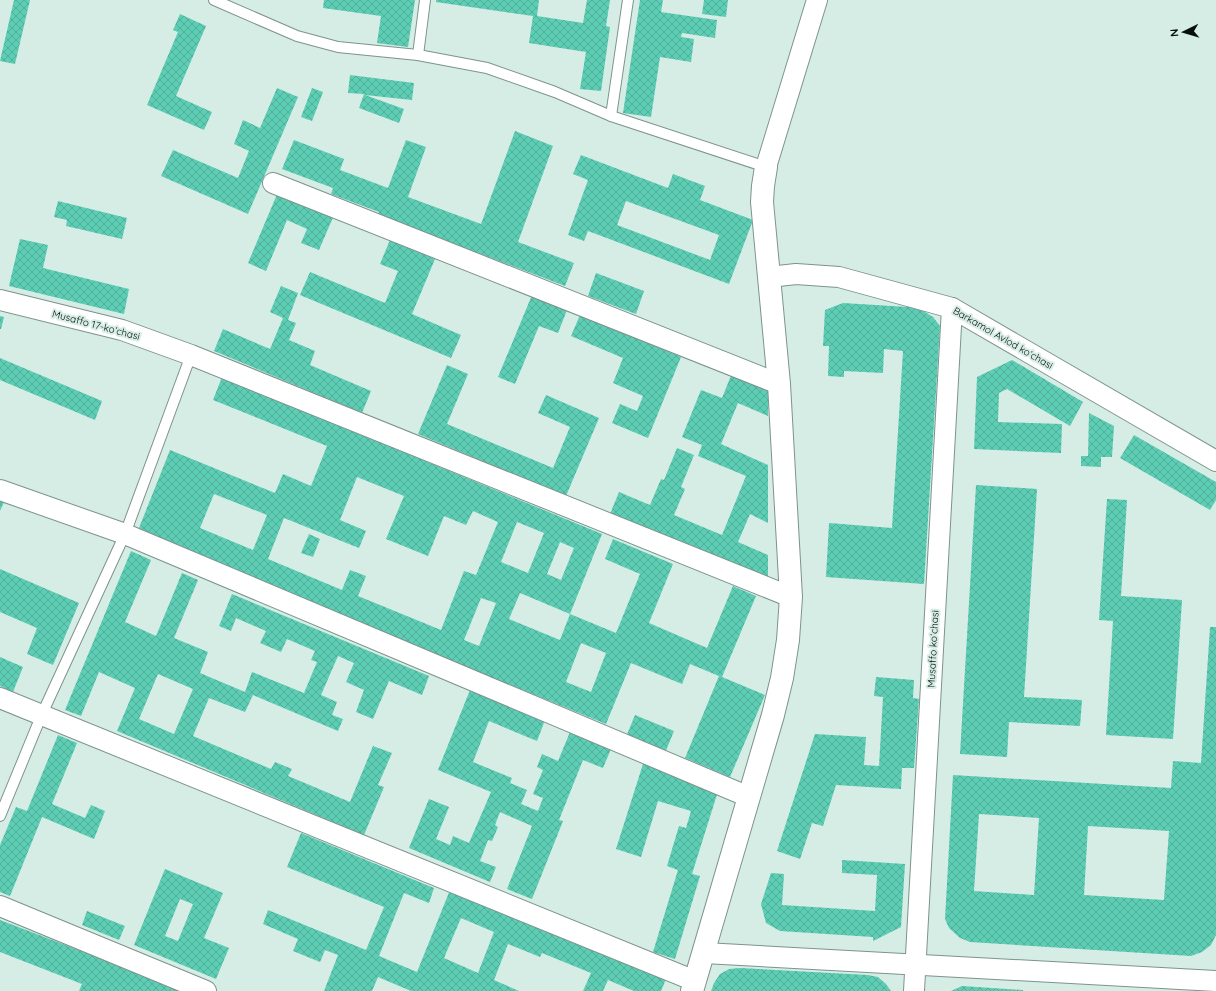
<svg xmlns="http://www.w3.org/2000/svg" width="1216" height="991" viewBox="0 0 1216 991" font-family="Quicksand,sans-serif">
<defs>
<pattern id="building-cross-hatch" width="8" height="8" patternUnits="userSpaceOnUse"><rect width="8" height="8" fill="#5dcdb4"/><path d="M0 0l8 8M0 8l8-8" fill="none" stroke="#4faf9a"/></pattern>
</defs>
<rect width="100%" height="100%" fill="#d6ede6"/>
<!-- building -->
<g fill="url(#building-cross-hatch)" fill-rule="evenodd">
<polygon points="14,0 30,0 15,64 0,61"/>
<polygon points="324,0 415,0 408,47 377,43 381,16 323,8"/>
<polygon points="436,0 539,0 537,16 583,23 587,0 610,0 606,26 610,27 601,91 580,89 586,52 529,43 533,16 436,2"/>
<polygon points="640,0 663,0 661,12 717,20 715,38 682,33 681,37 694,39 691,62 660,57 651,117 623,113"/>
<polygon points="704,0 728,0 726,17 702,14"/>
<polygon points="180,14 206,26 176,96 212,112 204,130 147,105 178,32 173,30"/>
<polygon points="350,75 414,83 412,100 365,95 404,109 399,123 359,108 364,94 348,93"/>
<polygon points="277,88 298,97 248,214 161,176 173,150 238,178 249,151 234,144 243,120 260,128"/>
<polygon points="312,88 323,92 312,121 301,117"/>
<polygon points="515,131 553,146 518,242 574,263 565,286 378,215 379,212 331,194 333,188 282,169 294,140 344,159 340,170 388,188 406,140 426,147 408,197 481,224"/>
<path d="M 581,155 L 668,188 L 673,174 L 705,186 L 700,200 L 753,220 L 729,284 L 588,231 L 584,241 L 568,235 L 588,180 L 573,174 ZM 626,201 L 719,235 L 710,260 L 617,225 Z"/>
<polygon points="278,192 334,215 319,250 301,243 307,229 287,220 266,271 248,263"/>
<polygon points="58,201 127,218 122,239 66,226 67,220 54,217"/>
<polygon points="20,239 48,245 43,268 129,289 124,314 9,286"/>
<polygon points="390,240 435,259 412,314 461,335 451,358 300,295 310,272 385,303 398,271 380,264"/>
<polygon points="596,273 644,291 636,314 588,296"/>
<polygon points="281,286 298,293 288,320 296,323 289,340 315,351 310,365 371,391 362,413 214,351 223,329 270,349 283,318 270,312"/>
<polygon points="532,295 567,310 558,333 539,326 515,384 498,377"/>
<polygon points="843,303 908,307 920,309 933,317 940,326 924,584 826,577 829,523 892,528 903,351 884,349 883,373 844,371 844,377 828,376 829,346 823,346 825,310"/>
<polygon points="580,315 681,357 648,438 612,423 620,404 637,411 643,396 613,383 623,358 571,336"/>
<polygon points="0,316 4,317 1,329 0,329"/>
<polygon points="0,358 102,401 95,420 0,380"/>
<polygon points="1012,360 1083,402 1070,426 1007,389 999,393 998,422 1062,424 1061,453 974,449 977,377"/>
<polygon points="447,365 468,374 447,424 553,468 570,427 538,413 546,395 599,418 566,496 418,434"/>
<polygon points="732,373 768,388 768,416 738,403 721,444 768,465 768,523 750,514 738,542 768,555 768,581 610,514 619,492 650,505 661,479 664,480 677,448 694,455 681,487 685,489 674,515 722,535 746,476 698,456 702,445 682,437 701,390 722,398"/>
<path d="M 222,377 L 602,534 L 570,614 L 520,593 L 509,619 L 560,640 L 570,614 L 616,633 L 640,574 L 605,559 L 613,539 L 673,564 L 649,623 L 707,648 L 733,586 L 756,596 L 722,677 L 765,695 L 730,777 L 685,758 L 719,676 L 690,664 L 682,684 L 631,663 L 606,724 L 137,533 L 170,450 L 275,493 L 283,474 L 311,486 L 327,446 L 213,400 ZM 357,477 L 404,496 L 386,539 L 428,556 L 444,516 L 466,525 L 473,511 L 498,522 L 476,575 L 464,571 L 441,630 L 358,596 L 366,576 L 350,570 L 342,590 L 268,559 L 284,518 L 359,548 L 366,531 L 340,520 ZM 214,494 L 267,515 L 253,550 L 200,528 ZM 517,522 L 544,533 L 528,573 L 501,562 ZM 560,542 L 574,548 L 561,580 L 547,574 ZM 481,598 L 496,603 L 479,646 L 464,640 ZM 581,643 L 606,653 L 591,692 L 566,682 Z"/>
<polygon points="1089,413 1114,426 1112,457 1101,457 1101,467 1081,466 1081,456 1088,456"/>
<polygon points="1134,435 1216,482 1216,500 1210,510 1120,458"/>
<polygon points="976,485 1037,489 1024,697 1082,700 1080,726 1009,722 1007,757 960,754"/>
<polygon points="0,498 5,500 0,511"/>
<polygon points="1107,499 1127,500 1121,596 1182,600 1173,739 1106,735 1113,621 1099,620"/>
<polygon points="309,534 320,539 313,557 301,553"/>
<path d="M 131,551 L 151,560 L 125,622 L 156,636 L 182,573 L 198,580 L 174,638 L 208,652 L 200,673 L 245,692 L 252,672 L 304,693 L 317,662 L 311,660 L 315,651 L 287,639 L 281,652 L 260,643 L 266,631 L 236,618 L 231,631 L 219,626 L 232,594 L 429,676 L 422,695 L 389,681 L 373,719 L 356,712 L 364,690 L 346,682 L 354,663 L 338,656 L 321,695 L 337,702 L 332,715 L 343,719 L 338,731 L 253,695 L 245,712 L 209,698 L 193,736 L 271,769 L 275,762 L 292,769 L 288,776 L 350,802 L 373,746 L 392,753 L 378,785 L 384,787 L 364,835 L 117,731 L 135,688 L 99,672 L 81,716 L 65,710 ZM 158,674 L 193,689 L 174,734 L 139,719 Z"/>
<polygon points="0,569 79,603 53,665 27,654 37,628 0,612"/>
<path d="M 1210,627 L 1216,627 L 1216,935 L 1211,945 L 1202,952 L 1191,956 L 970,942 L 960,938 L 949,928 L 945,919 L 953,775 L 1171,788 L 1173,761 L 1201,763 ZM 979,814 L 1039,818 L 1034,895 L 974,891 ZM 1088,826 L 1169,831 L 1164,900 L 1084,895 Z"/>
<polygon points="0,657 23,667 13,692 0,686"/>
<polygon points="876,677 914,680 913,698 919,699 914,768 902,768 901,789 836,785 823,826 812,823 800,859 777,851 815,734 866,737 864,765 879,766 883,697 874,696"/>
<polygon points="470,690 545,720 537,741 489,721 473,762 512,778 510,783 527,790 521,804 538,811 543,798 533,794 543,770 537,767 542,754 558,761 570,732 611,749 603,768 583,760 559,820 563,821 532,899 507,889 532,826 500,812 495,825 498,827 492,841 488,840 480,861 496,867 490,882 409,848 429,799 449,807 436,839 450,845 453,836 469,843 491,792 438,770"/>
<polygon points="635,715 674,731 665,753 626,737"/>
<polygon points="58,735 77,743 52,804 85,818 91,805 105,811 94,839 42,817 10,896 0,892 0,845 16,807 27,811"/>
<polygon points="643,764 719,788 692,874 700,876 675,959 653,952 678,870 667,866 679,826 686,828 691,811 658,801 641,857 616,849"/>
<path d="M 301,833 L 434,888 L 429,903 L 404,893 L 379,956 L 417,972 L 450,890 L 666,979 L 661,991 L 634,991 L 608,980 L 603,991 L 583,991 L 591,973 L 542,953 L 540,957 L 508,944 L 494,980 L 519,991 L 411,991 L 378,977 L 372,991 L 324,991 L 338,955 L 325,950 L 320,962 L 293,951 L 298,939 L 263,924 L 268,910 L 366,950 L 384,907 L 287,867 ZM 461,918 L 494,932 L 478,973 L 444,958 Z"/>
<polygon points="842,860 905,864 901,927 873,941 873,937 780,931 766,923 761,904 771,873 784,874 782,905 875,911 877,875 842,873"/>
<path d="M 165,869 L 223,893 L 204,938 L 229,948 L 216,979 L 134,945 ZM 180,899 L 193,904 L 178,941 L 165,936 Z"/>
<polygon points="87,911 125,926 119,940 82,925"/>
<polygon points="0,920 128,969 184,991 79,991 82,984 0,952"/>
<polygon points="740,968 868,975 878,977 886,984 891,991 711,991 714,983 720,974 729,969"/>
<polygon points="962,986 1023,990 1023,991 951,991"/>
</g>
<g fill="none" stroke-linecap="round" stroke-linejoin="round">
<!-- lane casing -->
<g stroke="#7d938d" stroke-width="12">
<g id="lane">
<polyline points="214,0 297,36 338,47 418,55 487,68 555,92 611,116 766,167"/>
<polyline points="418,55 425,0"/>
<polyline points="611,116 628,0"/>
<polyline points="0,816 42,714 125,534 191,355"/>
</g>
</g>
<!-- street casing -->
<g stroke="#7d938d" stroke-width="22">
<g id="street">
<polyline points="766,167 817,0"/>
<polyline points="273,183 779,384"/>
<polyline points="769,277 796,274 839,277 952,308 1216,461"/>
<polyline points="0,300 122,330 191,355 791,597"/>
<polyline points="0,490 125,534 749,797"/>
<polyline points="0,698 695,981"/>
<polyline points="0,906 206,991"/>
<polyline points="704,953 1216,981"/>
<polyline points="914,991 952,308"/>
</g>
</g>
<!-- secondary casing -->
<g stroke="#7d938d" stroke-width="24">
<polyline id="secondary" points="692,991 773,715 782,678 788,640 791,597 779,384 762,202 763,186 766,167"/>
</g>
<!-- lane -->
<use href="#lane" stroke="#fff" stroke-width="10"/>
<!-- street -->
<use href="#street" stroke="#fff" stroke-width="20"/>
<!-- secondary -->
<use href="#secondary" stroke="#fff" stroke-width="22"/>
</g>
<g text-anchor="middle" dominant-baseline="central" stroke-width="4" stroke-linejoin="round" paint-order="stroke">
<!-- street labels -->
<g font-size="10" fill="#070e0c" stroke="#d6ede6">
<text transform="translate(96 325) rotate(15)">Musaffo 17-koʻchasi</text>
<text transform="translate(1003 338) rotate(30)">Barkamol Avlod koʻchasi</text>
<text transform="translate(933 649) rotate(-87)">Musaffo koʻchasi</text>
</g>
</g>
<!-- north arrow -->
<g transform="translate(1184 32) rotate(265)" stroke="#d6ede6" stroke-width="3" paint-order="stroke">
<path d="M0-3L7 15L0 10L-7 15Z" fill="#070e0c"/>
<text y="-6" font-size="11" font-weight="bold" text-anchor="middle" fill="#070e0c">N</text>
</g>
</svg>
